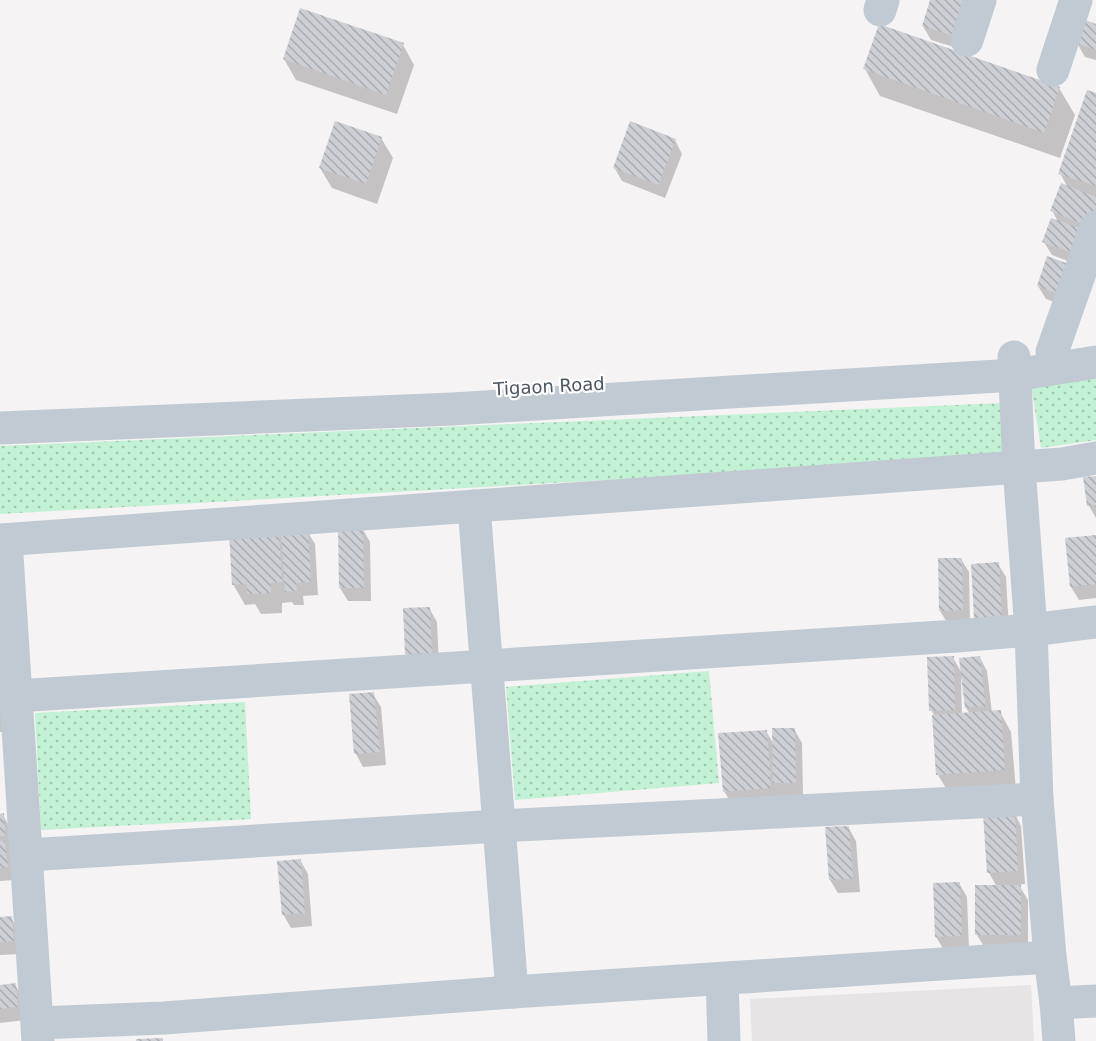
<svg xmlns="http://www.w3.org/2000/svg" width="1096" height="1041" viewBox="0 0 1096 1041" font-family="'DejaVu Sans',sans-serif">
<defs>
<pattern id="park-dots" width="8" height="8" patternUnits="userSpaceOnUse" patternTransform="scale(1.5)"><rect width="8" height="8" fill="#c3f1d5"/><path d="M2 2h.1M6 6h.1" fill="none" stroke="#a0c6b0" stroke-width="1.8" stroke-linecap="round"/></pattern>
<pattern id="building-back-hatch" width="6" height="6" patternUnits="userSpaceOnUse" patternTransform="scale(1.5)"><rect width="6" height="6" fill="#cdcfd5"/><path d="M-1 5l2 2M0 0l6 6M5-1l2 2" fill="none" stroke="#a8abb0"/></pattern>
</defs>
<rect width="100%" height="100%" fill="#f5f3f3"/>
<!-- education -->
<polygon fill="#e6e4e5" points="1031,985 1034,1041 752,1041 750,999"/>
<!-- park -->
<g fill="url(#park-dots)">
<polygon points="1096,376 1096,440 1041,448 1031,385"/>
<polygon points="1002,403 1002,458 0,514 0,446"/>
<polygon points="709,671 719,783 515,800 506,687"/>
<polygon points="245,702 251,819 41,830 35,713"/>
</g>
<!-- shadow -->
<g fill="#0003" fill-rule="evenodd">
<polygon points="931,0 967,51 931,40 923,26"/>
<polygon points="1096,25 1096,60 1085,57 1077,43"/>
<polygon points="403,45 414,65 397,114 296,80 284,59"/>
<polygon points="865,69 1059,88 1075,115 1060,158 880,96"/>
<polygon points="1096,95 1096,238 1084,267 1052,255 1044,242 1058,222 1052,210 1068,188 1060,173"/>
<polygon points="381,138 393,158 377,204 332,188 320,168"/>
<polygon points="675,140 682,154 665,198 622,181 614,167"/>
<polygon points="1076,268 1073,309 1046,299 1038,286"/>
<polygon points="1096,477 1096,518 1089,506 1085,479"/>
<polygon points="362,528 370,542 371,601 348,601 340,588"/>
<polygon points="278,531 284,541 307,531 315,544 318,595 303,596 304,605 294,605 292,602 282,603 282,613 261,614 255,604 245,605 233,584"/>
<polygon points="1096,537 1096,598 1079,600 1071,587"/>
<polygon points="961,559 969,572 970,623 948,624 940,611"/>
<polygon points="998,564 1006,577 1009,630 983,631"/>
<polygon points="429,608 437,622 439,666 414,667 406,654"/>
<path d="M 953,658 L 963,675 L 980,658 L 987,671 L 992,713 L 1000,712 L 1011,732 L 1016,790 L 950,795 L 938,775 L 934,715 L 931,710 ZM 961,679 L 963,679 L 966,708 L 970,714 L 962,715 Z"/>
<polygon points="0,689 12,731 0,732"/>
<polygon points="373,694 381,707 386,765 363,767 356,754"/>
<polygon points="794,729 802,743 803,796 736,811 724,791 766,731 774,745"/>
<polygon points="1014,812 1021,826 1025,884 1019,885 1028,900 1028,948 985,948 977,935 997,887 989,873"/>
<polygon points="0,815 3,815 10,828 12,849 9,849 12,856 14,880 0,881"/>
<polygon points="848,827 856,841 860,892 838,893 830,880"/>
<polygon points="300,860 308,874 312,926 291,928 283,914"/>
<polygon points="959,883 967,897 969,950 944,950 936,937"/>
<polygon points="11,918 19,931 21,954 0,955 0,919"/>
<polygon points="15,985 23,998 25,1020 0,1023 0,986"/>
</g>
<!-- building -->
<g fill="url(#building-back-hatch)">
<polygon points="930,0 971,0 959,38 922,26"/>
<polygon points="300,8 404,43 386,95 283,59"/>
<polygon points="1083,19 1096,24 1096,50 1076,43"/>
<polygon points="879,24 1060,87 1044,133 863,69"/>
<polygon points="1087,90 1096,93 1096,186 1058,174"/>
<polygon points="335,121 382,137 366,184 319,168"/>
<polygon points="630,121 676,139 658,185 613,168"/>
<polygon points="1061,183 1096,197 1096,207 1089,226 1050,211"/>
<polygon points="1051,218 1085,230 1076,254 1042,242"/>
<polygon points="1047,256 1077,267 1066,297 1037,286"/>
<polygon points="1096,476 1096,505 1087,506 1083,477"/>
<polygon points="338,527 363,527 364,588 339,588"/>
<polygon points="308,529 311,582 296,583 297,591 285,592 281,531"/>
<polygon points="279,530 282,582 271,583 271,593 247,594 247,584 232,585 229,532"/>
<polygon points="1096,535 1096,584 1070,587 1065,538"/>
<polygon points="938,558 962,558 963,610 939,611"/>
<polygon points="999,562 1002,617 974,618 971,564"/>
<polygon points="430,607 432,653 405,654 403,608"/>
<polygon points="954,656 955,710 929,711 927,657"/>
<polygon points="980,656 986,706 965,708 959,658"/>
<polygon points="374,692 380,752 354,754 349,694"/>
<polygon points="1001,710 1005,770 936,775 932,715"/>
<polygon points="772,728 795,728 796,783 773,783"/>
<polygon points="767,730 771,788 723,792 718,733"/>
<polygon points="1015,811 1018,871 987,873 983,813"/>
<polygon points="4,813 5,836 0,836 0,814"/>
<polygon points="849,826 853,879 829,880 825,827"/>
<polygon points="0,841 5,841 8,867 0,868"/>
<polygon points="301,859 305,913 282,915 277,861"/>
<polygon points="960,882 962,936 935,937 933,883"/>
<rect x="975" y="885" width="46" height="50"/>
<polygon points="12,916 14,941 0,942 0,917"/>
<polygon points="16,983 18,1007 0,1009 0,985"/>
<polygon points="163,1038 163,1041 136,1041 136,1039"/>
</g>
<g fill="none" stroke-linecap="round" stroke-linejoin="round">
<!-- minor -->
<g stroke="#c1cad2" stroke-width="33">
<polyline points="880,10 883,0"/>
<polyline points="967,40 980,0"/>
<polyline points="1053,70 1076,0"/>
<polyline points="1052,352 1096,227"/>
<polyline points="1014,357 1019,467 1031,630 1037,799 1050,957 1056,1003 1059,1041"/>
<polyline points="0,428 452,409 782,389 1015,375 1096,362"/>
<polyline points="474,506 512,992"/>
<polyline points="0,540 1062,464 1096,458"/>
<polyline points="6,540 38,1041"/>
<polyline points="16,696 957,636 1031,630 1096,622"/>
<polyline points="27,855 499,826 1037,799"/>
<polyline points="722,979 724,1041"/>
<polyline points="1056,1003 1096,1001"/>
<polyline points="38,1023 164,1018 512,992 1050,957"/>
</g>
</g>
<g text-anchor="middle" dominant-baseline="central" stroke-width="4.5" stroke-linejoin="round" paint-order="stroke">
<!-- street labels -->
<g font-size="18" fill="#4a5661" stroke="#fff">
<text transform="translate(549 386) rotate(-3)">Tigaon Road</text>
</g>
</g>
</svg>
